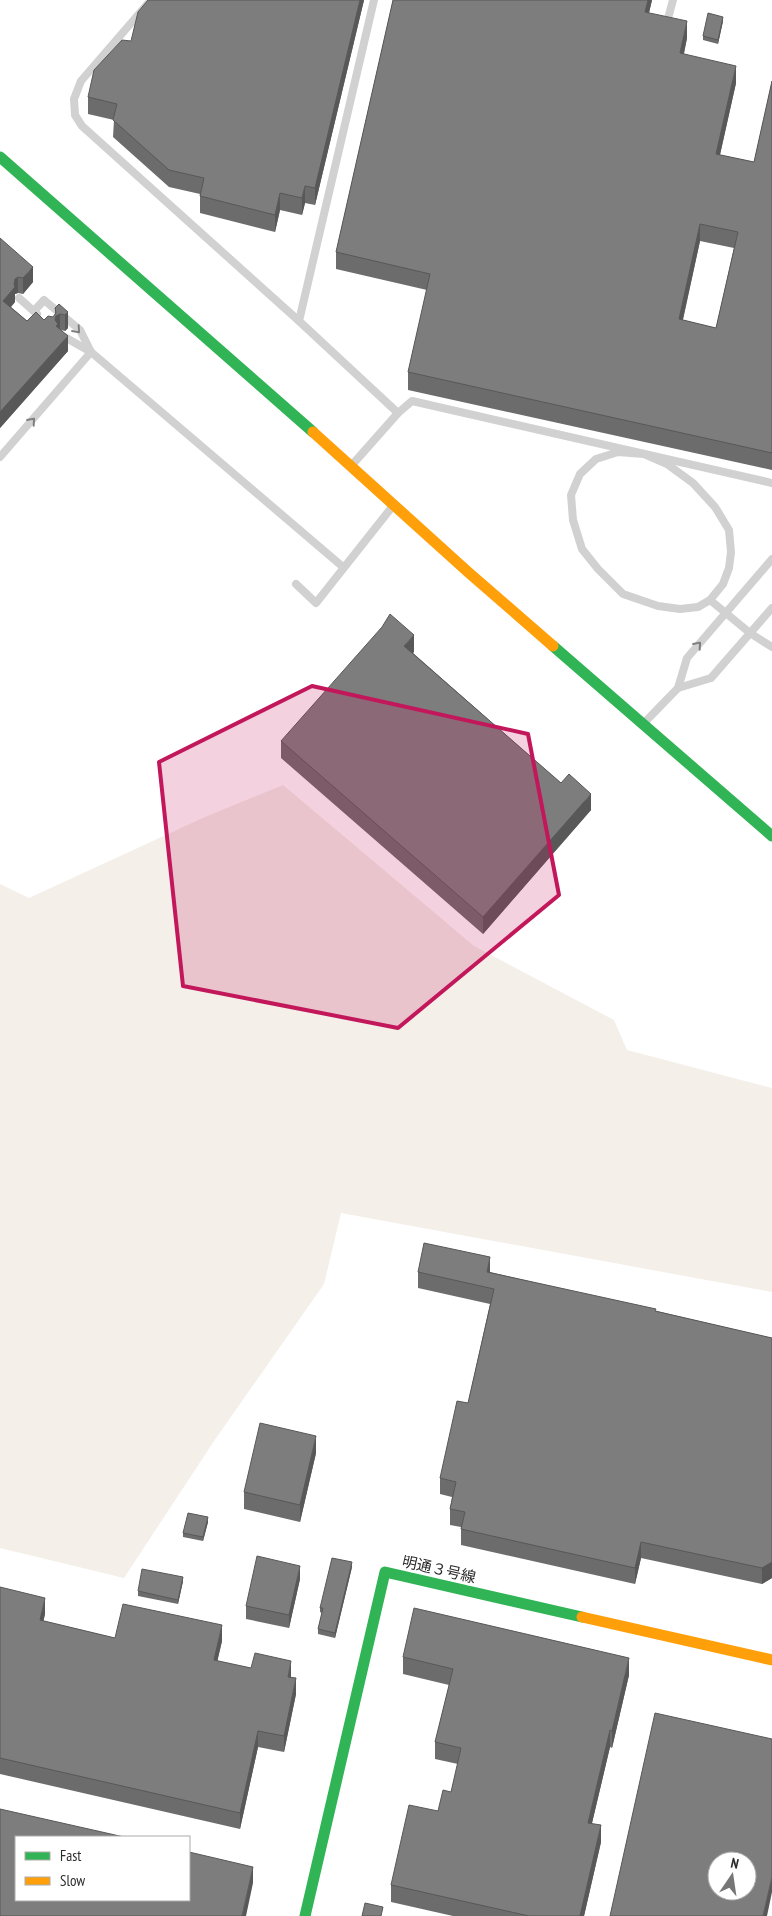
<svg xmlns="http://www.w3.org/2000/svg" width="772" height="1916" viewBox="0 0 772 1916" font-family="'PT Sans Narrow','Noto Sans JP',sans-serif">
<rect width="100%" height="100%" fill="#fff"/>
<!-- green -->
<polygon fill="#f4efe9" points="283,785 474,946 614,1020 627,1050 772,1088 772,1292 341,1213 324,1284 214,1441 124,1578 0,1548 0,884 29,898 205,817"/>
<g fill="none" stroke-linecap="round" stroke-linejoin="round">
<!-- lane -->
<g stroke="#d1d1d1" stroke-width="8">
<polyline points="151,0 81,81 74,99 75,115 82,126 299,321"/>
<polyline points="374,0 299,321 398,413 412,401 772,483"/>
<polyline points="667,22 673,0"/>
<polyline points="19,298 37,314"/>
<polyline points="34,311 44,300 80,330 91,352"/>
<polyline points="61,335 91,352 343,567"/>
<polygon points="618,452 644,454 667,464 693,483 715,507 729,530 731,552 729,568 723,584 710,600 698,607 680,609 658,606 623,594 598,569 582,549 573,520 571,495 580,474 596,459"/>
<polyline points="0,457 91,352"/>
<polyline points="352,465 398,413"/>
<polyline points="296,584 316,603 392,507"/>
<polyline points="710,600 750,633 772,647"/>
<polyline points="678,688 687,658 772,559"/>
<polyline points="644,723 678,688 711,678 772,608"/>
</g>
<!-- fast -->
<g stroke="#30b455" stroke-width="11">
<polyline points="0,157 313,432"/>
<polyline points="553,646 772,836"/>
<polyline points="305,1916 385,1572 582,1617"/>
</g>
<!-- slow -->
<g stroke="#ff9f0a" stroke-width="11">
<polyline points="313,432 468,572 553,646"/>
<polyline points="582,1617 772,1660"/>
</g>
</g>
<!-- wall -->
<g fill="#6c6c6c" fill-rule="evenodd">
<polygon points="364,0 315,205 305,203 302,215 280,210 275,232 200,213 200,194 169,187 113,137 114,120 88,114 88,97 131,41"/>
<path d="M 393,0 L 652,0 L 649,13 L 687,38 L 684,54 L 736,83 L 720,155 L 754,162 L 772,81 L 772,470 L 408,390 L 408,372 L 427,290 L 336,269 L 336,252 ZM 700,241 L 734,248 L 716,328 L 683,320 Z"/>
<polygon points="723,21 718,44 703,40 703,36"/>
<polygon points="0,238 33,282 23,294 18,293 15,294 15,302 11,307 27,321 44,320 53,317 55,314 55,308 68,312 68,328 65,331 61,330 68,351 0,428"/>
<polygon points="414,652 413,653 591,810 483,934 281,758 281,741"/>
<polygon points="418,1272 490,1272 772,1338 772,1578 762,1584 641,1558 635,1584 461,1545 461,1527 450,1525 450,1509 452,1497 440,1494 440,1478 468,1403 490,1304 418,1288"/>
<polygon points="316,1453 300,1522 244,1509 244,1492"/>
<polygon points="208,1522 203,1541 183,1537 183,1533"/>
<polygon points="352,1567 335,1638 318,1634 318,1629 322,1613 320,1612 320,1608"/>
<polygon points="300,1579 289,1628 246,1619 246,1606"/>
<polygon points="183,1581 178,1604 138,1596 138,1591"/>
<polygon points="0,1587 45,1614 43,1621 115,1638 222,1641 217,1661 291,1677 296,1694 284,1752 258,1747 240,1829 0,1774"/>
<polygon points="403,1657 629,1675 612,1748 610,1747 592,1823 601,1842 584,1916 453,1916 391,1902 391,1885 438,1811 451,1792 458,1764 435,1759 435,1742 449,1685 403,1674"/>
</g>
<!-- shaded-wall -->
<g fill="#585858">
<polygon points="360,0 364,0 315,205 315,188"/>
<polygon points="648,0 652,0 645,29 645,12"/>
<polygon points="723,17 723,21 718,44 718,40"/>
<polygon points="687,21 687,38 680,70 680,53"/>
<polygon points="736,66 736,83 716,172 716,154"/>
<polygon points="305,186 305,203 302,215 302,198"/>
<polygon points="280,193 280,210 275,232 275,215"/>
<polygon points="700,224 700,241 679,336 679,319"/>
<polygon points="33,267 33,282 23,294 23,278"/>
<polygon points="18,277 18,293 15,294 15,302 3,316 3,301 14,284 15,279"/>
<polygon points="68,312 68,328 65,331 65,315"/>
<polygon points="60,314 60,329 58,340 55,320 56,316"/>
<polygon points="68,336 68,351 0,428 0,412"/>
<polygon points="414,635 414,652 404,663 404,646"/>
<polygon points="591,794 591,810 483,934 483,917"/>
<polygon points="490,1257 490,1273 487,1272"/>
<polygon points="316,1436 316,1453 300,1522 300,1505"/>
<polygon points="208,1517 208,1522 203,1541 203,1537"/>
<polygon points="641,1542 641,1558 635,1584 635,1568"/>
<polygon points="352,1562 352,1567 335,1638 335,1633"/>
<polygon points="772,1562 772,1578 762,1584 762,1568"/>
<polygon points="300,1566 300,1579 289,1628 289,1615"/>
<polygon points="183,1577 183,1581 178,1604 178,1600"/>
<polygon points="45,1598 45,1614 40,1637 40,1620"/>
<polygon points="222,1625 222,1641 214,1676 214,1660"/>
<polygon points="629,1658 629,1675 612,1748 612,1731"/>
<polygon points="291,1661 291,1677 288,1677"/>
<polygon points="296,1678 296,1694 284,1752 284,1736"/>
<polygon points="610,1730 610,1747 588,1840 588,1823"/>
<polygon points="258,1731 258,1747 240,1829 240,1813"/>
<polygon points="601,1825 601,1842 584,1916 580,1916"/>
<polygon points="253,1867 253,1883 246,1916 242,1916"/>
<polygon points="772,1877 772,1892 767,1916 763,1916"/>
</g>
<!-- building -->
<g fill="#7d7d7d" stroke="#585858" fill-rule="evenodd">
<polygon points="148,0 360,0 315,188 305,186 302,198 280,193 275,215 200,196 204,178 169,170 113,120 117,104 88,97 94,70 122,40 131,41 138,12"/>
<path d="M 393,0 L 648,0 L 645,12 L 687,21 L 680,53 L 736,66 L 716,154 L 754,162 L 772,81 L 772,453 L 408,372 L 430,274 L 336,252 ZM 700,224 L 738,232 L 716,328 L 679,319 Z"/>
<polygon points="708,13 723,17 718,40 703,36"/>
<polygon points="0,238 33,267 23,278 18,277 15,279 14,284 15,287 3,301 27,321 36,312 44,320 48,316 53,317 56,313 55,308 59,304 68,312 65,315 60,314 56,316 55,320 58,324 56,326 68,336 0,412"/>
<polygon points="390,614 414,635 404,646 561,783 569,774 591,794 483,917 281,741 382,627"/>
<polygon points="424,1243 490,1257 487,1272 656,1309 655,1311 772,1338 772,1562 762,1568 641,1542 635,1568 461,1529 465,1512 450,1509 456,1482 440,1478 457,1401 468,1403 494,1289 418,1272"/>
<polygon points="260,1423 316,1436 300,1505 244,1492"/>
<polygon points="188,1513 208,1517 203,1537 183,1533"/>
<polygon points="257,1556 300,1566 289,1615 246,1606"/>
<polygon points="332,1558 352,1562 335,1633 318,1629 323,1608 320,1608"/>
<polygon points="142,1569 183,1577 178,1600 138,1591"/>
<polygon points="0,1587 45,1598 40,1620 115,1638 123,1604 222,1625 214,1660 251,1668 255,1653 291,1661 288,1677 296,1678 284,1736 258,1731 240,1813 0,1758"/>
<polygon points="414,1608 629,1658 612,1731 610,1730 588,1823 601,1825 580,1916 529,1916 391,1885 409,1805 438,1811 443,1790 451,1792 461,1748 435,1742 453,1669 403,1657"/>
<path d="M 655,1713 L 772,1739 L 772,1877 L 763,1916 L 610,1916 ZM 717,1861 L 747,1861 L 747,1891 L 717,1891 Z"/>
<polygon points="0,1809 124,1837 16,1837 16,1900 189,1900 189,1852 253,1867 242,1916 0,1916"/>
<polygon points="365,1903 383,1907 381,1916 362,1916"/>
</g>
<!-- one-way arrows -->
<defs><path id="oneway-chevron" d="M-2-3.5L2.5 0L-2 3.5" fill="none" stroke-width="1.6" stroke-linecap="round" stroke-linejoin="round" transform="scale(1.25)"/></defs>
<g stroke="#7e7e7e">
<use href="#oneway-chevron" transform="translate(77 330) rotate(49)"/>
<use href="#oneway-chevron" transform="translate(32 421) rotate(-49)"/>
<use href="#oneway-chevron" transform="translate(698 645) rotate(-49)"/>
</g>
<!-- marked area -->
<path fill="#c2185b" fill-opacity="0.2" stroke="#c2185b" stroke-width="4" stroke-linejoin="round" d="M 312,686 L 528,734 L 559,895 L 398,1028 L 183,986 L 159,762 Z"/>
<g text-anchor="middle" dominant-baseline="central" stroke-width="5" stroke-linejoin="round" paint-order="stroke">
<!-- street labels -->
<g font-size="15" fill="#2c2c2c" stroke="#fff">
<text transform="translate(439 1569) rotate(13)">明通３号線</text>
</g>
</g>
<!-- legend -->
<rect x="15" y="1836" width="175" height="65" fill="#ffffff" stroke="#ababab"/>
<rect x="25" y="1852" width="25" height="8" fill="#30b455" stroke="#ababab"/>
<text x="60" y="1861" font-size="15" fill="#2c2c2c">Fast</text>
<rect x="25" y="1877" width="25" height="8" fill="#ff9f0a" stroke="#ababab"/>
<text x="60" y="1886" font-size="15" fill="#2c2c2c">Slow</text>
<!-- north arrow -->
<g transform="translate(732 1876) rotate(13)"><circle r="24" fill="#ffffff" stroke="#ababab"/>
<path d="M0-4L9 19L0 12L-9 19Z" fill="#767676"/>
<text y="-8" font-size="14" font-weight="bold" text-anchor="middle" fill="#2c2c2c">N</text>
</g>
</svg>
